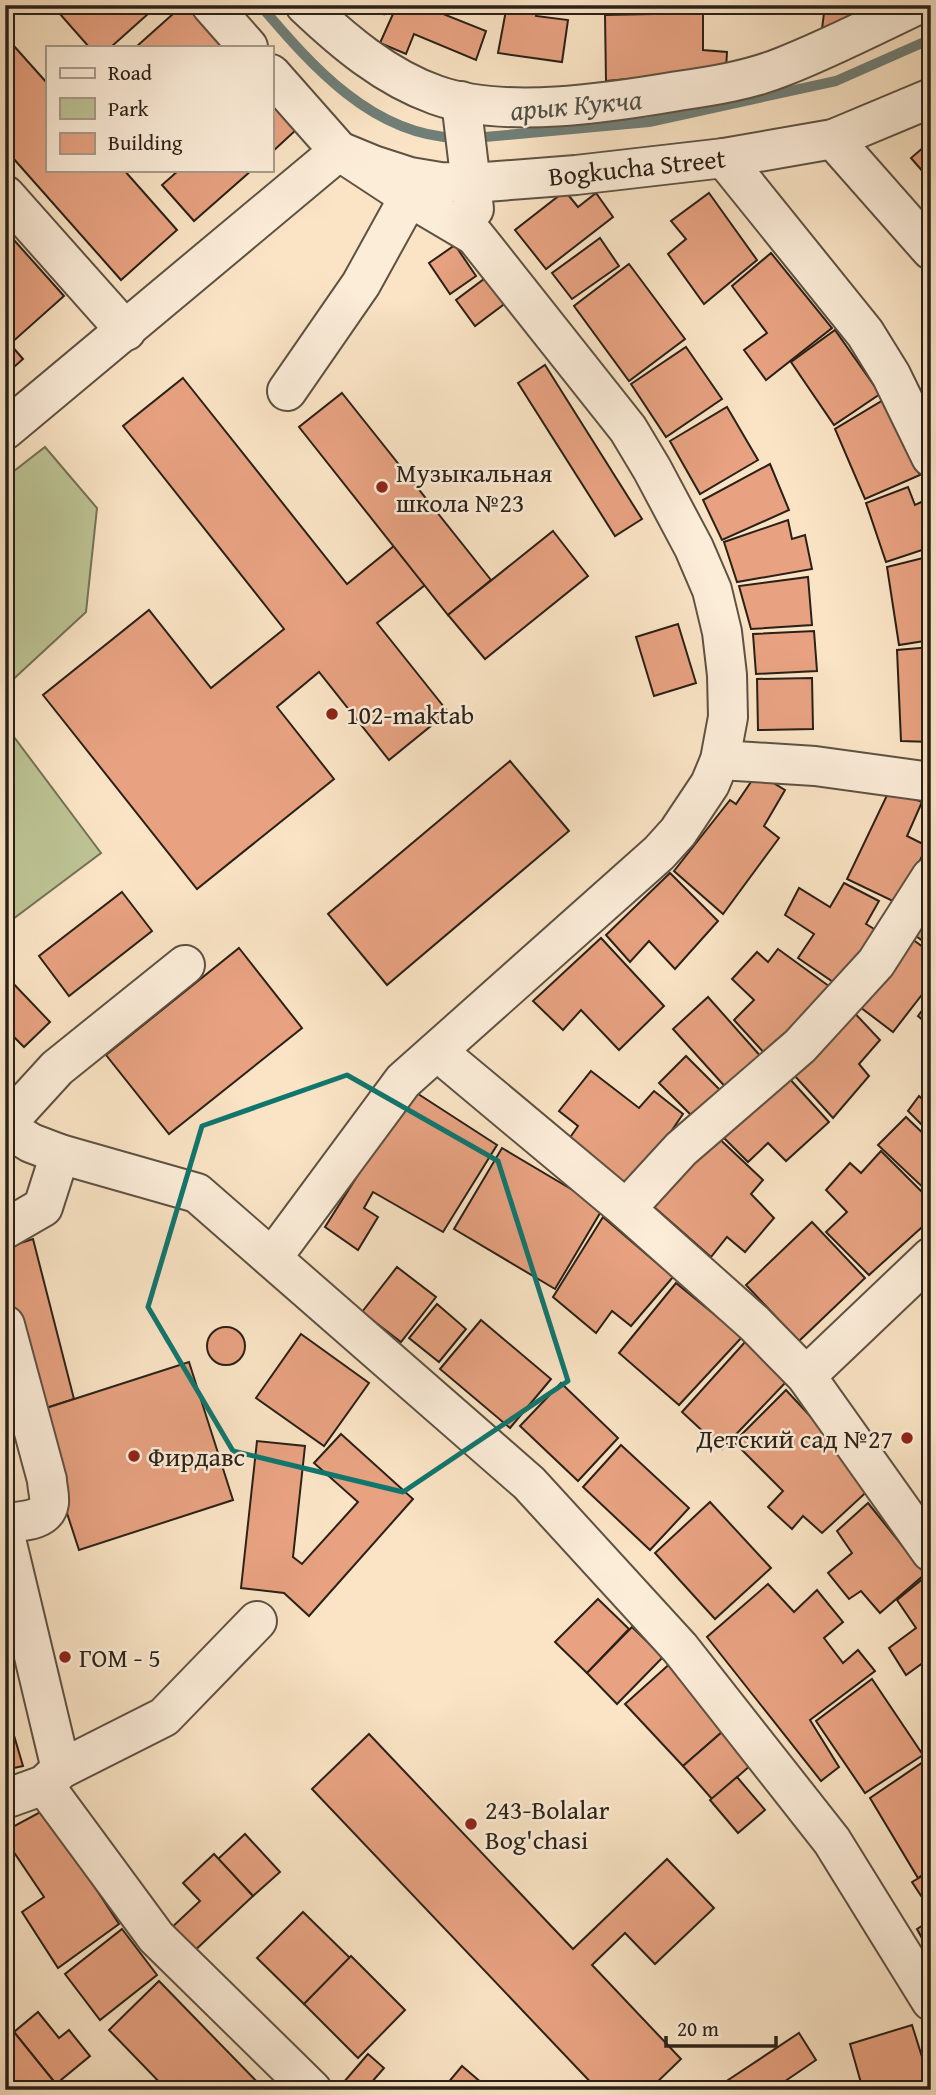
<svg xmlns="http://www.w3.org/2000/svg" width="936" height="2095" viewBox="0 0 936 2095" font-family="'Gentium Book Plus',serif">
<rect width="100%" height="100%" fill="#fae4c5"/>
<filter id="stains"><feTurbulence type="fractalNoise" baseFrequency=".00286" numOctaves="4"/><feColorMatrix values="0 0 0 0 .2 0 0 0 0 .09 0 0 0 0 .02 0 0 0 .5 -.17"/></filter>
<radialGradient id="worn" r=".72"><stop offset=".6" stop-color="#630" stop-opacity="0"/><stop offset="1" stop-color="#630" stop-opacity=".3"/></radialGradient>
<!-- green -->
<g fill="#bdc495" stroke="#747256" stroke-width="2">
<polygon points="45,447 97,508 86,612 8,684 5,681 5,478"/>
<polygon points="5,725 101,853 5,925"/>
</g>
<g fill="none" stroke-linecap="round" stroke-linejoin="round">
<!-- stream -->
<g stroke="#707f78" stroke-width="10">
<path d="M 260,5 C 312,66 372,135 457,138"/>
<polyline points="474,138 649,122 836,81 931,39"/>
</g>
</g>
<!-- building -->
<g fill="#e8a281" stroke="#2a2118" stroke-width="2">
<polygon points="52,5 158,5 111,47 89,47"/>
<polygon points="183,5 188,5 225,47 136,47"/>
<polygon points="375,5 389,5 384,14"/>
<polygon points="397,5 429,5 428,8 486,31 476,60 414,34 406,54 380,43"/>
<polygon points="507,5 539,5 536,16 568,20 562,62 498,53"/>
<polygon points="825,5 858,5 856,13 822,29"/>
<polygon points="703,13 703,50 727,52 726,70 606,81 605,15"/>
<polygon points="5,36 47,83 47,170 124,170 177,230 121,280 5,149"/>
<polygon points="271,100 297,129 271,153"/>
<polygon points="931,141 931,181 911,158"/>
<polygon points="179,170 252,170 194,221 162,185"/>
<polygon points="565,191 578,207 596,193 613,217 546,269 515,230"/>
<polygon points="709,193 757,260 704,304 668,254 686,239 671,221"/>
<polygon points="5,230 64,296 10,344 23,359 5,375"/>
<polygon points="600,238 619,266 572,299 552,273"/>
<polygon points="455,245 476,276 450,294 429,263"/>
<polygon points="771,253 832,328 766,380 744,350 767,333 732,286"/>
<polygon points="629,264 685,339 629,381 574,306"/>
<polygon points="488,276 507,302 475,326 456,300"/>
<polygon points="835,330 880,394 834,425 791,362"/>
<polygon points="686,347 722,399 666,437 631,384"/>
<polygon points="545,365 642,519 615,536 518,383"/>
<polygon points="183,378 347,584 394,546 425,585 377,623 448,712 389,760 319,672 277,707 334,779 197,889 43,695 149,610 211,688 284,629 123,426"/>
<polygon points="342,393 491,580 448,615 299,427"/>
<polygon points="885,399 920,475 865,499 835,429"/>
<polygon points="727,407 758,460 700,494 670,441"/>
<polygon points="770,464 789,510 722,540 703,500"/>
<polygon points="908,487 915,505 928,499 931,510 931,547 886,562 866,503"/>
<polygon points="788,520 792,539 805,535 812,569 737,582 724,542"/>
<polygon points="553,531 588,576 485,659 448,615"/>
<polygon points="931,556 931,640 899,645 887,567"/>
<polygon points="808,577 812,625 751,629 739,586"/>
<polygon points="678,624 696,683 654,696 636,637"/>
<polygon points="814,631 817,671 756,674 753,634"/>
<polygon points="931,647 931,742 901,741 897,650"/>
<polygon points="812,678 813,729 758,730 757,679"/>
<polygon points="510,761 569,831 387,985 328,914"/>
<polygon points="757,773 785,790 764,826 779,838 723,914 674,871 730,800 736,804"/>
<polygon points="890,789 922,802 907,836 927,846 899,904 847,879"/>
<polygon points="670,873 718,921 675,969 649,941 630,962 606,935"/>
<polygon points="844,883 879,901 866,924 879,932 842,988 798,958 814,934 785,915 799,888 830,907"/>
<polygon points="931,890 931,947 909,931"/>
<polygon points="122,892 152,931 69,996 39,956"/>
<polygon points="904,933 931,953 931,983 893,1032 852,1001"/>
<polygon points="601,938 664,1006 619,1050 581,1010 563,1030 533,1001"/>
<polygon points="239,948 302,1028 169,1134 106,1055"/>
<polygon points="778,949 837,992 767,1056 734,1020 754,1000 732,979 757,952 768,962"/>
<polygon points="8,978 50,1022 24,1047 5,1028 5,981"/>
<polygon points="708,997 763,1059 729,1091 673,1029"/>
<polygon points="931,998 931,1027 918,1016"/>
<polygon points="847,1005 880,1040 859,1064 869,1076 833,1118 784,1064"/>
<polygon points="686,1056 722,1092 695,1119 659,1083"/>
<polygon points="778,1066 829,1122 786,1161 768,1143 748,1162 713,1127"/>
<polygon points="591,1071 639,1108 654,1091 683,1114 659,1149 638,1194 569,1139 578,1126 559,1111"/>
<polygon points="412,1090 497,1145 443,1232 373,1192 364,1208 378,1217 358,1250 325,1227"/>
<polygon points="919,1096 931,1107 931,1134 908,1111"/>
<polygon points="906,1117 931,1141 931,1195 878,1145"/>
<polygon points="711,1131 763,1180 751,1194 774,1218 745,1252 727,1237 711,1257 653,1206"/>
<polygon points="502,1148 603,1208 555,1289 454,1229"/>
<polygon points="881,1151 931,1201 931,1219 869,1275 826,1232 847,1212 826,1190 850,1163 861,1173"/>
<polygon points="603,1217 673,1277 631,1326 612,1311 596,1333 553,1297"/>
<polygon points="812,1222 865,1278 799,1341 746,1285"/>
<polygon points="33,1239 74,1399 34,1412 5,1290 5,1248"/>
<polygon points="397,1267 436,1297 401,1342 362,1312"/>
<polygon points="676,1283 742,1337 679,1405 619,1353"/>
<polygon points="437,1304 466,1329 439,1362 409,1338"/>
<polygon points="481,1320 551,1379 510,1428 440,1369"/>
<circle cx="226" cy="1346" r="19"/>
<polygon points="301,1334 369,1383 324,1446 256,1398"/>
<polygon points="745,1342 786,1382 722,1449 682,1412"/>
<polygon points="189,1362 233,1500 79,1550 34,1412"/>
<polygon points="561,1383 618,1438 578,1481 520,1426"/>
<polygon points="786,1390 874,1485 822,1533 803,1516 792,1529 768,1507 783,1491 734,1442"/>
<polygon points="341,1434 413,1499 309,1616 284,1593 241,1588 257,1441 305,1446 293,1557 302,1564 358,1502 314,1463"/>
<polygon points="621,1445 689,1508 650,1550 583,1487"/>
<polygon points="710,1502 771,1568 715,1619 655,1553"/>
<polygon points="868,1503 925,1574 880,1613 861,1591 849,1599 828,1573 852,1553 837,1531"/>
<polygon points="925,1577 931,1584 931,1657 906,1675 889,1648 916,1628 897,1600"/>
<polygon points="768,1584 794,1612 817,1590 843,1622 824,1638 843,1663 858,1650 875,1671 810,1720 839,1767 821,1781 707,1637"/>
<polygon points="598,1599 629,1629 587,1673 555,1642"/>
<polygon points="632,1627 663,1657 617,1704 587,1673"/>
<polygon points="674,1660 722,1732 683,1766 625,1704"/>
<polygon points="931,1660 931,1677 923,1665"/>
<polygon points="872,1679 923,1755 865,1793 816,1721"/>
<polygon points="5,1705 23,1766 5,1770"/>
<polygon points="722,1732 751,1765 712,1799 683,1766"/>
<polygon points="369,1734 573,1949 667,1859 714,1908 655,1964 625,1933 592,1965 681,2059 649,2090 598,2090 312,1789"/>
<polygon points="926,1760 931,1767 931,1869 918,1878 870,1798"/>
<polygon points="737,1777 765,1810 738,1833 710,1800"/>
<polygon points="44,1810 119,1924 58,1968 22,1912 44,1897 5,1839 5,1831"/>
<polygon points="245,1834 280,1872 253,1896 218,1859"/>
<polygon points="214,1854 253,1896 191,1954 169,1930 200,1901 183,1883"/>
<polygon points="931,1871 931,1911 912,1882"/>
<polygon points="303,1912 350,1958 304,2004 257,1958"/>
<polygon points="931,1920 931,1955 917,1929"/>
<polygon points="122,1929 157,1975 100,2020 65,1974"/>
<polygon points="351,1956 405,2010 358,2058 304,2004"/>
<polygon points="159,1981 264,2089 263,2090 167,2090 109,2030"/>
<polygon points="38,2012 59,2038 69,2030 90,2056 56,2084 14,2032"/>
<polygon points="912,2025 923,2060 928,2058 931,2068 931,2088 863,2090 850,2044"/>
<polygon points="14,2032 56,2084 48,2090 5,2090 5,2039"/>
<polygon points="799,2033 816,2060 778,2086 780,2090 721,2090 719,2086"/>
<polygon points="368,2054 384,2068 365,2090 337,2090"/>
<polygon points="462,2066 490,2090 442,2090"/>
</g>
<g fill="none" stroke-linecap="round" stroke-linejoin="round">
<!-- minor casing -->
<g stroke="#5e5243" stroke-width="42">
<g id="minor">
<polyline points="211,5 248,47"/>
<path d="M 305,5 C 343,41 385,77 436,95 C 504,119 608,103 678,91 C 713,86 750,80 782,67 C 828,49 873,26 917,5"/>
<polyline points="271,74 339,151 373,165 410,177 440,182 472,183 576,175 724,158 833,139 931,98"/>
<polyline points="461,101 474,209"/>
<polyline points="833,139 931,250"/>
<polyline points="724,158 865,333 891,375 931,457"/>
<polyline points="5,195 126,331"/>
<polyline points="287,391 361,284 409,197"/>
<polyline points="5,430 339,151"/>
<polyline points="720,760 815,766 931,782"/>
<polyline points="438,1052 626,1209 754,1323 806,1376 931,1552"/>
<polyline points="5,1125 57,1068 185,965"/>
<polyline points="5,1127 31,1143 60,1154 197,1193 529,1483 680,1648 832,1841 931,2001"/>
<polyline points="626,1209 681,1149 800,1046 876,963 931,877"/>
<polyline points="5,1229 43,1207 60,1154"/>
<polyline points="272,1258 403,1081 659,853 678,832 710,784 720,760 728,717 727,675 722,632 712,590 694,548 652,469 628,429 475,236 409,197 339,151"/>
<path d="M 5,1325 L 47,1480 C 47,1486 50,1496 49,1503 C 46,1522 20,1521 5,1523"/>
<polyline points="806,1376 931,1257"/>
<polyline points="5,1535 61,1769"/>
<polyline points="44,1785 156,1937 312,2090"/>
<polyline points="5,1799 44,1785 61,1769 164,1717 257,1621"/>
</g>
</g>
<!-- minor -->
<use href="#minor" stroke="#fcedd9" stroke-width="38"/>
</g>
<!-- marked area -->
<path fill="none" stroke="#0f766e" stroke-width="5" stroke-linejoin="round" d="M 347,1075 L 498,1161 L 568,1381 L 403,1492 L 233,1451 L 148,1307 L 202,1126 Z"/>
<!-- markers -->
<g fill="#8f2418" stroke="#fcedd9" stroke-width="2.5">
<circle cx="382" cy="487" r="7"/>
<circle cx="332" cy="714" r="7"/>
<circle cx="907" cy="1438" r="7"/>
<circle cx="134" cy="1456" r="7"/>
<circle cx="65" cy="1657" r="7"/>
<circle cx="471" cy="1824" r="7"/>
</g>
<g text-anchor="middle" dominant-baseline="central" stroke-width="5" stroke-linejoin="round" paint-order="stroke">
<!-- street labels -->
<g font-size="26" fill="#2a2118" stroke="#fcedd9">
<text transform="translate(637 167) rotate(-6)">Bogkucha Street</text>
</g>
<!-- poi labels -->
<g font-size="26" fill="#2a2118" stroke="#fcedd9" text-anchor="start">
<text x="396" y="472">Музыкальная<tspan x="396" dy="30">школа №23</tspan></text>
<text x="346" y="714">102-maktab</text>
<text x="893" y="1438" text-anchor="end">Детский сад №27</text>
<text x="148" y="1456">Фирдавс</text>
<text x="79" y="1657">ГОМ - 5</text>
<text x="485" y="1809">243-Bolalar<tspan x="485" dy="30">Bog'chasi</tspan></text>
</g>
<!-- water labels -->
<g font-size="28" font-style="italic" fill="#4d5048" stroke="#fcedd9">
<text transform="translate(576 104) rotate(-5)">арык Кукча</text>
</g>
</g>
<!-- margin -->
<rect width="936" height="2095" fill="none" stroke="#fae4c5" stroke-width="28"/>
<rect x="7" y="7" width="922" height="2081" fill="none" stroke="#2a2118" stroke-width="3.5"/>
<rect x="14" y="14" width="908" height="2067" fill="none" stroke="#2a2118" stroke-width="2"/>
<!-- legend -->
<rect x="46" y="46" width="228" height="126" fill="#fcedd9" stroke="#a89b8c" stroke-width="2"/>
<rect x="60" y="68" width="35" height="10" fill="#fcedd9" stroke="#a89b8c" stroke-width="2"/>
<text x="108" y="80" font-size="21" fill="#2a2118">Road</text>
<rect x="60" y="98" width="35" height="21" fill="#bdc495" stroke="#a89b8c" stroke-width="2"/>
<text x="108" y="116" font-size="21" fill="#2a2118">Park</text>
<rect x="60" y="133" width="35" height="21" fill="#e8a281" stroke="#a89b8c" stroke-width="2"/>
<text x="108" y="150" font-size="21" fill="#2a2118">Building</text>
<!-- scale -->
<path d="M666 2036v10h110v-10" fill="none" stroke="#2a2118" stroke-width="3.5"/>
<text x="677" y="2036" font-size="21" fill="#2a2118" stroke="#fcedd9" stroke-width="5" paint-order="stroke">20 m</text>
<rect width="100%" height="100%" filter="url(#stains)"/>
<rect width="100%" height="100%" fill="url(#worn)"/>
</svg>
